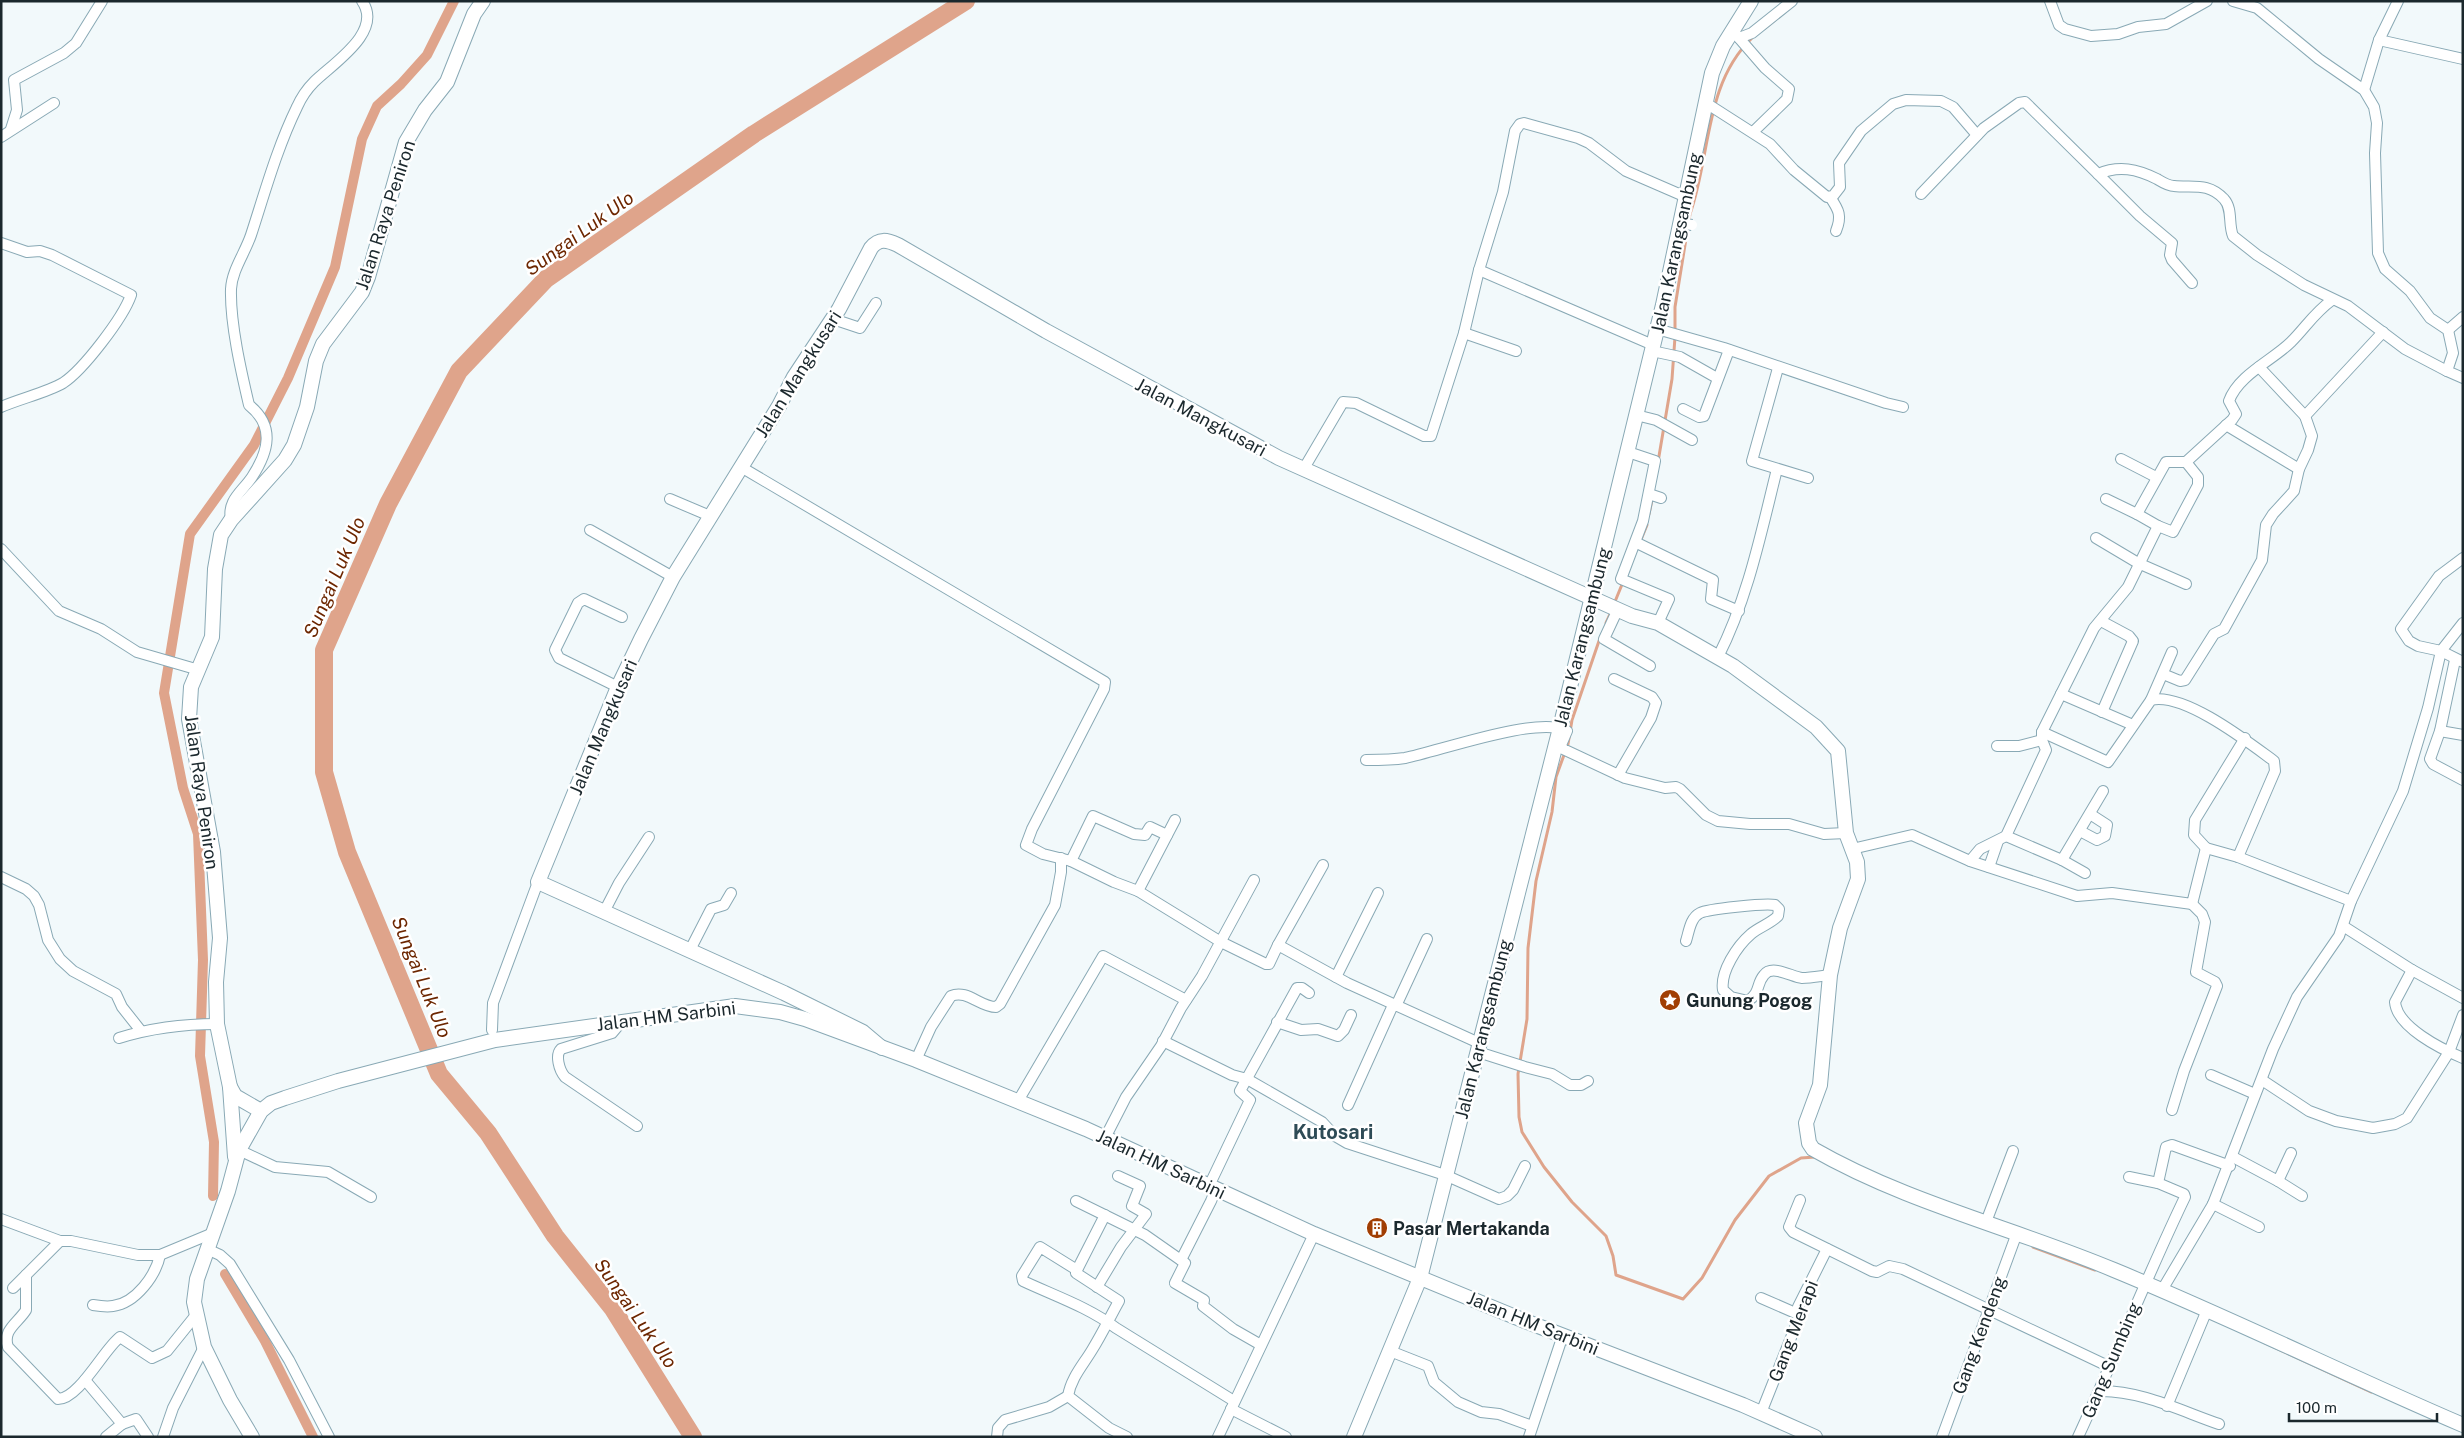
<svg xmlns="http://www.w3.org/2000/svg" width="2464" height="1438" viewBox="0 0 2464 1438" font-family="'Public Sans',sans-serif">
<rect width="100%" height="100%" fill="#f2f9fb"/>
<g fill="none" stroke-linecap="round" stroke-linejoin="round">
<!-- stream -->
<g stroke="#dfa48b" stroke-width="3">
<polyline points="1765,28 1787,10"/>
<path d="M 1675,331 L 1675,307 L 1690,214 C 1711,155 1704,84 1752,38"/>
<polyline points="1658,462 1672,379 1675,337"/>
<polyline points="1649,514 1652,500"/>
<polyline points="1640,542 1647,525"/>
<polyline points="1614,604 1623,582"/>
<polyline points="1606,623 1612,610"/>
<polyline points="1600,638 1572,720 1568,744 1556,777 1552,812 1536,881 1528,948 1527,1019 1518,1074 1519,1117 1522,1132 1544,1167 1572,1202 1606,1236 1613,1256 1616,1275 1683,1299 1702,1278 1735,1220 1769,1176 1801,1158 1815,1157"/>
<polyline points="2033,1247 2095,1270"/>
<polyline points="2265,1343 2371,1392"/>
</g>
<!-- canal -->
<g stroke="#dfa48b" stroke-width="10">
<polyline points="213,1196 214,1142 200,1056 203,960 198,834 183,788 164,693 190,534 254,445 288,378 335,267 362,139 377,106 401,84 427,55 454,1"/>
<polyline points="225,1274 265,1341 313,1437"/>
</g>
<!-- river -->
<polyline stroke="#dfa48b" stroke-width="18" points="693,1437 613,1309 555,1236 488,1133 439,1074 347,852 324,772 324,650 388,504 459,371 546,279 754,134 966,1"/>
<!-- street casing -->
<g stroke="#89a9b5" stroke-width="12">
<g id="street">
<polyline points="2050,1 2059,25 2065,29 2091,36 2118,34 2138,27 2166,24 2207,1"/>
<polyline points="2233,1 2257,8 2319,59 2364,90 2374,107 2377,123 2375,153 2378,253 2385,269 2410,291 2430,318 2448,330 2453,353 2447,371 2463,378"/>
<polyline points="1735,33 1739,38 1752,33 1792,1"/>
<polyline points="1739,38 1765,68 1789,89 1787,99 1753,132"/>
<polyline points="2379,40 2463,59"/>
<polyline points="2364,90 2379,40 2398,1"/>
<polyline points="1706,103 1770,144 1794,170 1827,197 1833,196 1840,187 1839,163 1861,131 1893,104 1906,100 1941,101 1953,107 1977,135"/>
<polyline points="11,129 17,110 14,80 64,53 76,43 102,1"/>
<polyline points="1,137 54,103"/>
<polyline points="2098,174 2140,216 2172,243 2170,255 2172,260 2192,283"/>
<path d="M 1921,194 L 1984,128 L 2019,103 L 2025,102 L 2098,174 C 2119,165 2137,169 2157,179 C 2162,182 2168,186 2174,186 C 2193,188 2208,182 2224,199 C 2233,209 2228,224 2233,236 L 2257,255 L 2304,285 L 2348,306 L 2405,349 L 2447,371"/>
<path d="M 1830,197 C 1839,210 1842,216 1836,231"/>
<path d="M 1,243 L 27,252 L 40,251 L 52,255 L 131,295 C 123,318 83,370 63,383 C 48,392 19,399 1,407"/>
<polyline points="1479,270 1653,345"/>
<polyline points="833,319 860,328 876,303"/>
<polyline points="1657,329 1724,348 1886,403 1903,407"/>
<polyline points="2448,330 2463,317"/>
<polyline points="1464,333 1516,351"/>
<polyline points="1652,351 1680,357 1717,378"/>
<polyline points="1778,368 1752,461 1808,478"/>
<polyline points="1683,409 1699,417 1704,416 1729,350"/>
<polyline points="1636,415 1656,420 1692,440"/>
<polyline points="2305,416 2383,332"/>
<polyline points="2226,425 2299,469"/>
<polyline points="1628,452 1655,461 1643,521 1621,579 1669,599 1658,623"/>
<polyline points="2121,459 2156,477"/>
<polyline points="741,467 1105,682 1104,689 1032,829 1026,845 1043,854 1071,861 1114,882 1138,891"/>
<polyline points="1303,470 1343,402 1356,403 1424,436 1431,436 1464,333 1479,270 1503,192 1515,131 1520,124 1524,123 1578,138 1589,143 1626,171 1686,197"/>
<polyline points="1649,494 1661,498"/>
<polyline points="670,499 710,516"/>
<polyline points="2106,499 2137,514"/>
<path d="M 231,520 C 227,500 242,492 252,477 C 269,451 275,426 249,405 C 241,371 230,323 231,289 C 232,270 245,253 251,235 C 265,192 277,148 297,107 C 301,98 307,89 314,82 C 332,64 384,32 362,1"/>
<polyline points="2158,526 2173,532 2198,485 2198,477 2186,462"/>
<polyline points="590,530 673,577"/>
<polyline points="2096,538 2138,563 2186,584"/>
<polyline points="1637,543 1713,580 1711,599 1739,611"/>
<polyline points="1,549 59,611 101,629 137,652 199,670"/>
<polyline points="2463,558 2439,576 2401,629 2409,641 2418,646 2441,651 2463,662"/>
<polyline points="1618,609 1604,639 1650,666"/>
<polyline points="2101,621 2129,636 2133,641 2102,712"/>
<path d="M 1718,657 C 1748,598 1761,533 1777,469"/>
<polyline points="2455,660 2440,731 2430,759 2433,764 2463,780"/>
<polyline points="2163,674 2180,681 2185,680 2214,634 2224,629 2262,560 2266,525 2273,514 2294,491 2299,469 2308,450 2312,436 2305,416 2259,367"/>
<polyline points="1614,679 1652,697 1656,703 1651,718 1618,775"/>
<polyline points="618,687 559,658 555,650 578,603 584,599 622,617"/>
<path d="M 2061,694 L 2094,628 L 2128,587 L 2158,526 L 2137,514 L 2166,462 L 2186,462 L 2232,420 L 2236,414 L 2229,401 C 2238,375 2273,360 2291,342 C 2306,327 2314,313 2332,300"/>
<polyline points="2151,700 2172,652"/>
<polyline points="2440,731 2463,735"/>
<path d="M 2042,732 L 2108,762 L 2151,700 C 2184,692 2248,742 2274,761 L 2275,771 L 2238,857"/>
<polyline points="1997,746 2019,746 2042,740"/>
<path d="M 1366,760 C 1379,760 1392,760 1405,758 C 1440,751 1539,715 1567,731 L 1561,745 L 1563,749 L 1625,778 L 1665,788 L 1676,787 L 1680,789 L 1706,815 L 1718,821 L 1750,824 L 1789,824 L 1824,834 L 1846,833"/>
<polyline points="1175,820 1138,891 1221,942 1266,964 1269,964 1278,945 1347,983 1479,1043"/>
<polyline points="2080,831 2097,840 2105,836 2107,825 2090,814"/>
<polyline points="2006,836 2062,860 2085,873"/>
<polyline points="2206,848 2194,835 2195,820 2245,738"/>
<polyline points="1852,849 1912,835 1970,861 2077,896 2112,893 2192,904 2206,848 2238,857 2351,901"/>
<polyline points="2062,860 2103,791"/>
<polyline points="1071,861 1093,816 1134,834 1145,835 1150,827 1167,835"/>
<polyline points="1970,861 1980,849 2006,836 2046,750 2042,740 2042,732 2061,694 2133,725"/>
<polyline points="1989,867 1998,841"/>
<polyline points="1,877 26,889 34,896 39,905 48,940 60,959 73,971 116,994 122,1007 141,1031"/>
<polyline points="604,912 619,883 649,837"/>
<polyline points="2343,926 2412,970 2463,998"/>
<path d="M 1686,941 C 1689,932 1690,918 1700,913 C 1708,909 1765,903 1775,905 L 1779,909 L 1778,916 C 1770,924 1759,927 1751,934 C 1737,946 1720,972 1723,990 L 1731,997 L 1748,1001 C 1761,992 1756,984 1764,975 C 1772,964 1792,977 1802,978 C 1811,978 1821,976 1830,975"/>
<polyline points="1278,945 1323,865"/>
<polyline points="690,950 711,909 724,905 731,893"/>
<path d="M 2412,970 L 2395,1002 C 2397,1027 2441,1049 2463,1058"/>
<polyline points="1336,977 1378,893"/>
<polyline points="1396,1006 1427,939"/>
<path d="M 623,1020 L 612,1033 L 561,1049 C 555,1055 559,1070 565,1077 L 637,1126"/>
<polyline points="1277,1022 1301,1030 1318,1029 1338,1036 1344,1030 1351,1015"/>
<polyline points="492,1030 493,1003 538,882"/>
<path d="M 119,1038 C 151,1028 184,1024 217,1024"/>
<polyline points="1163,1041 1232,1075 1247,1079 1322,1122 1335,1136 1347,1143 1445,1175 1499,1199 1507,1196 1513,1190 1525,1166"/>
<polyline points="1478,1052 1525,1067 1552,1074 1570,1085 1581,1085 1588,1081"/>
<path d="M 916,1060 L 931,1027 L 951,996 C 967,989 980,1007 996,1007 L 1000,1004 L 1055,905 L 1061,872 L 1061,858"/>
<polyline points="2211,1075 2255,1094"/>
<polyline points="2262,1080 2309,1111 2336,1121 2373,1128 2395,1124 2407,1118 2449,1052 2463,1015"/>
<polyline points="1018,1101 1103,956 1186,1000"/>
<polyline points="1348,1105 1393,1005"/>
<polyline points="2172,1110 2184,1071 2217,986 2215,982 2196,972 2205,922 2202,914 2192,904"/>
<polyline points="1105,1138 1126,1097 1161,1046 1181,1008 1202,976 1254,880"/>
<polyline points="239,1150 275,1167 328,1172 371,1197"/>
<polyline points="2233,1157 2278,1181 2291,1153"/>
<polyline points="2129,1177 2158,1183"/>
<polyline points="2278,1181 2302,1196"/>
<polyline points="1209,1186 1250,1100 1240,1091 1297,988 1302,988 1309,993"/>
<polyline points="1800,1200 1789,1227 1793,1232 1872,1271 1877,1272 1889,1266 1903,1269 2110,1367"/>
<polyline points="1076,1201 1145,1235 1185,1263 1175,1283 1204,1300 1203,1306 1233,1329 1261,1345"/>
<polyline points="2213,1204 2259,1227"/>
<polyline points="1,1219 60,1241 71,1241 138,1255 160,1255 213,1233"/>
<polyline points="1986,1222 2013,1151"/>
<polyline points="207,1249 220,1255 230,1264 289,1360 329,1437"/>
<polyline points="1181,1260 1211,1201 1216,1189"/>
<polyline points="1077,1270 1105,1215"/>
<path d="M 26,1275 L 26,1310 C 18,1323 2,1330 8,1347 L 58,1399 C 79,1399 104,1349 120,1337 L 152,1358 L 167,1351 L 196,1315"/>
<polyline points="1097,1287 1121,1247 1146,1214 1132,1206 1140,1186 1118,1176"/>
<polyline points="13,1288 60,1241"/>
<polyline points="2162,1290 2213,1204 2273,1049 2297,997 2339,936 2351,901 2403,791 2428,708 2441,651 2463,623"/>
<polyline points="1761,1298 1800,1315"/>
<path d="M 93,1305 C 99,1306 107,1307 113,1306 C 136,1303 156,1275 160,1255"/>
<polyline points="1390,1351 1428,1366 1434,1382 1458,1402 1481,1412 1499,1414 1532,1426"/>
<polyline points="85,1380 122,1424 106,1437"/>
<path d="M 2099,1391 C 2140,1390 2181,1411 2219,1424"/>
<polyline points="2167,1406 2207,1310"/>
<polyline points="1231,1409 1286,1437"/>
<polyline points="1761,1413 1800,1315 1798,1307 1827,1249"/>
<polyline points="122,1424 136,1419 148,1437"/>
<polyline points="163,1437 173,1408 204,1347"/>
<polyline points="997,1437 998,1428 1005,1420 1049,1407 1068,1396"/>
<path d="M 1127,1437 L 1109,1428 L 1068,1396 C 1071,1378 1083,1365 1092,1350 C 1102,1334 1110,1317 1119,1301 L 1076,1273 L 1077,1270 L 1040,1247 L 1022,1276 L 1023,1281 C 1055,1296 1088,1307 1116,1328 L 1234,1401"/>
<polyline points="1218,1437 1314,1234"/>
<polyline points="1529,1437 1563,1335"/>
<polyline points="1942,1437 2017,1233"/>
<path d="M 2078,1437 C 2115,1357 2147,1276 2185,1197 L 2184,1194 L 2158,1183 L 2166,1147 L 2172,1145 L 2230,1166"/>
</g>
</g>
<!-- secondary casing -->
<g stroke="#89a9b5" stroke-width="16">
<g id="secondary">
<path d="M 882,1048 L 863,1032 L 784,993 L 538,882 L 618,687 L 641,639 L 673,577 L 779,406 L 794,377 L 839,309 L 871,248 C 879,238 887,240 898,245 L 1046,331 L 1279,458 L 1632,616 L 1658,623 L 1733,666 L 1816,727 L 1838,751 L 1846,833 L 1857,862 L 1858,879 L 1840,928 L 1830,975 L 1820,1085 L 1806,1123 L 1809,1143 L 1813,1149 C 1907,1203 2014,1228 2114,1270 C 2231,1318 2346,1375 2463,1425"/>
<polyline points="230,1087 235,1096 261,1111"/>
<polyline points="235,1157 230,1087 217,1024 216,982 220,938 213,852 189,719 191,687 212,637 215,569 221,535 231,520 285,460 294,445 307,407 316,361 323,344 362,292 368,277 406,142 425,110 447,82 474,14 483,1"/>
<polyline points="252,1437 230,1400 204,1347 194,1302 197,1279 228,1191 239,1150 261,1111 271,1103 285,1098 338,1081 495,1040 735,1006 780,1012 805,1019 916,1060 1086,1129 1314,1234 1525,1321 1743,1405 1815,1437"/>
<polyline points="1354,1437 1420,1278 1560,728 1663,305 1712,73 1723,46 1751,1"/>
</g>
</g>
<!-- street -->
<use href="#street" stroke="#fff" stroke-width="10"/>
<!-- secondary -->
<use href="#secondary" stroke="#fff" stroke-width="14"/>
<!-- street-bridge casing -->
<g stroke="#89a9b5" stroke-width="12" stroke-linecap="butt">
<polyline id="street-bridge" points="1679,223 1692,225"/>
</g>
<!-- street-bridge -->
<use href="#street-bridge" stroke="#fff" stroke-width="10"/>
</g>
<!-- icons -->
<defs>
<g id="sight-disc" transform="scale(1.125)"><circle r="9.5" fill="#a13e03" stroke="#fff"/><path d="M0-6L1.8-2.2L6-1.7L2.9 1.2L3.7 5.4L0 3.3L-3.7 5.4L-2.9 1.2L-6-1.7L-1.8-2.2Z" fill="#fff"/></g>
<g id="building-disc" transform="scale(1.125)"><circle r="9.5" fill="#a13e03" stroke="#fff"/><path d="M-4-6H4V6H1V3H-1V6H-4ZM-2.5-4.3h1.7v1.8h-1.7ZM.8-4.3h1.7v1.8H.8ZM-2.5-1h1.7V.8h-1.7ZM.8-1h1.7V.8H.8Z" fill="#fff"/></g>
</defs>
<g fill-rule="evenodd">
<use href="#sight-disc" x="1670" y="1000"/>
<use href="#building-disc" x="1377" y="1228"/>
</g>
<g text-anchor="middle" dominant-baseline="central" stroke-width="5" stroke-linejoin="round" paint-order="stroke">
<!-- street labels -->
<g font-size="18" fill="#1b282d" stroke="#fff">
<text transform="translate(385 215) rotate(-72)">Jalan Raya Peniron</text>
<text transform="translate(1676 243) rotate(-78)">Jalan Karangsambung</text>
<text transform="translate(798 374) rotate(-58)">Jalan Mangkusari</text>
<text transform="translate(1201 417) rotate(28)">Jalan Mangkusari</text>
<text transform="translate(1582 637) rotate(-76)">Jalan Karangsambung</text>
<text transform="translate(603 727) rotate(-67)">Jalan Mangkusari</text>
<text transform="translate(202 792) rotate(82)">Jalan Raya Peniron</text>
<text transform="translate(666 1016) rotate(-7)">Jalan HM Sarbini</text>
<text transform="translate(1483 1029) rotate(-76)">Jalan Karangsambung</text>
<text transform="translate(1161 1164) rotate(25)">Jalan HM Sarbini</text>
<text transform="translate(1533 1323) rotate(22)">Jalan HM Sarbini</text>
<text transform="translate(1793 1331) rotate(-69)">Gang Merapi</text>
<text transform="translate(1979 1335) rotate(-70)">Gang Kendeng</text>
<text transform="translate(2111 1360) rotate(-67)">Gang Sumbing</text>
</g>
<!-- poi labels -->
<g font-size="18" font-weight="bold" fill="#1b282d" stroke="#fff" text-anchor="start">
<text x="1686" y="1000">Gunung Pogog</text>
<text x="1393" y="1228">Pasar Mertakanda</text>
</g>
<!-- water labels -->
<g font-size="19" font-style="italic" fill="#6c2600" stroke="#fff">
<text transform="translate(579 233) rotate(-36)">Sungai Luk Ulo</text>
<text transform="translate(334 577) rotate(-67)">Sungai Luk Ulo</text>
<text transform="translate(422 977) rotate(68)">Sungai Luk Ulo</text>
<text transform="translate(636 1313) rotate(55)">Sungai Luk Ulo</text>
</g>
<!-- quarter labels -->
<g font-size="20" font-weight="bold" fill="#2e4b56" stroke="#fff">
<text x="1333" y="1132">Kutosari</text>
</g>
</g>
<!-- border -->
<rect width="2464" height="1438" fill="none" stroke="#1b282d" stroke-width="5"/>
<!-- scale -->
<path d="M2289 1413v8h148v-8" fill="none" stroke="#1b282d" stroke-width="2.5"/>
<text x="2296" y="1413" font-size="15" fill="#1b282d" stroke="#ffffff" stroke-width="4" paint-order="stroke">100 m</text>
</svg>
